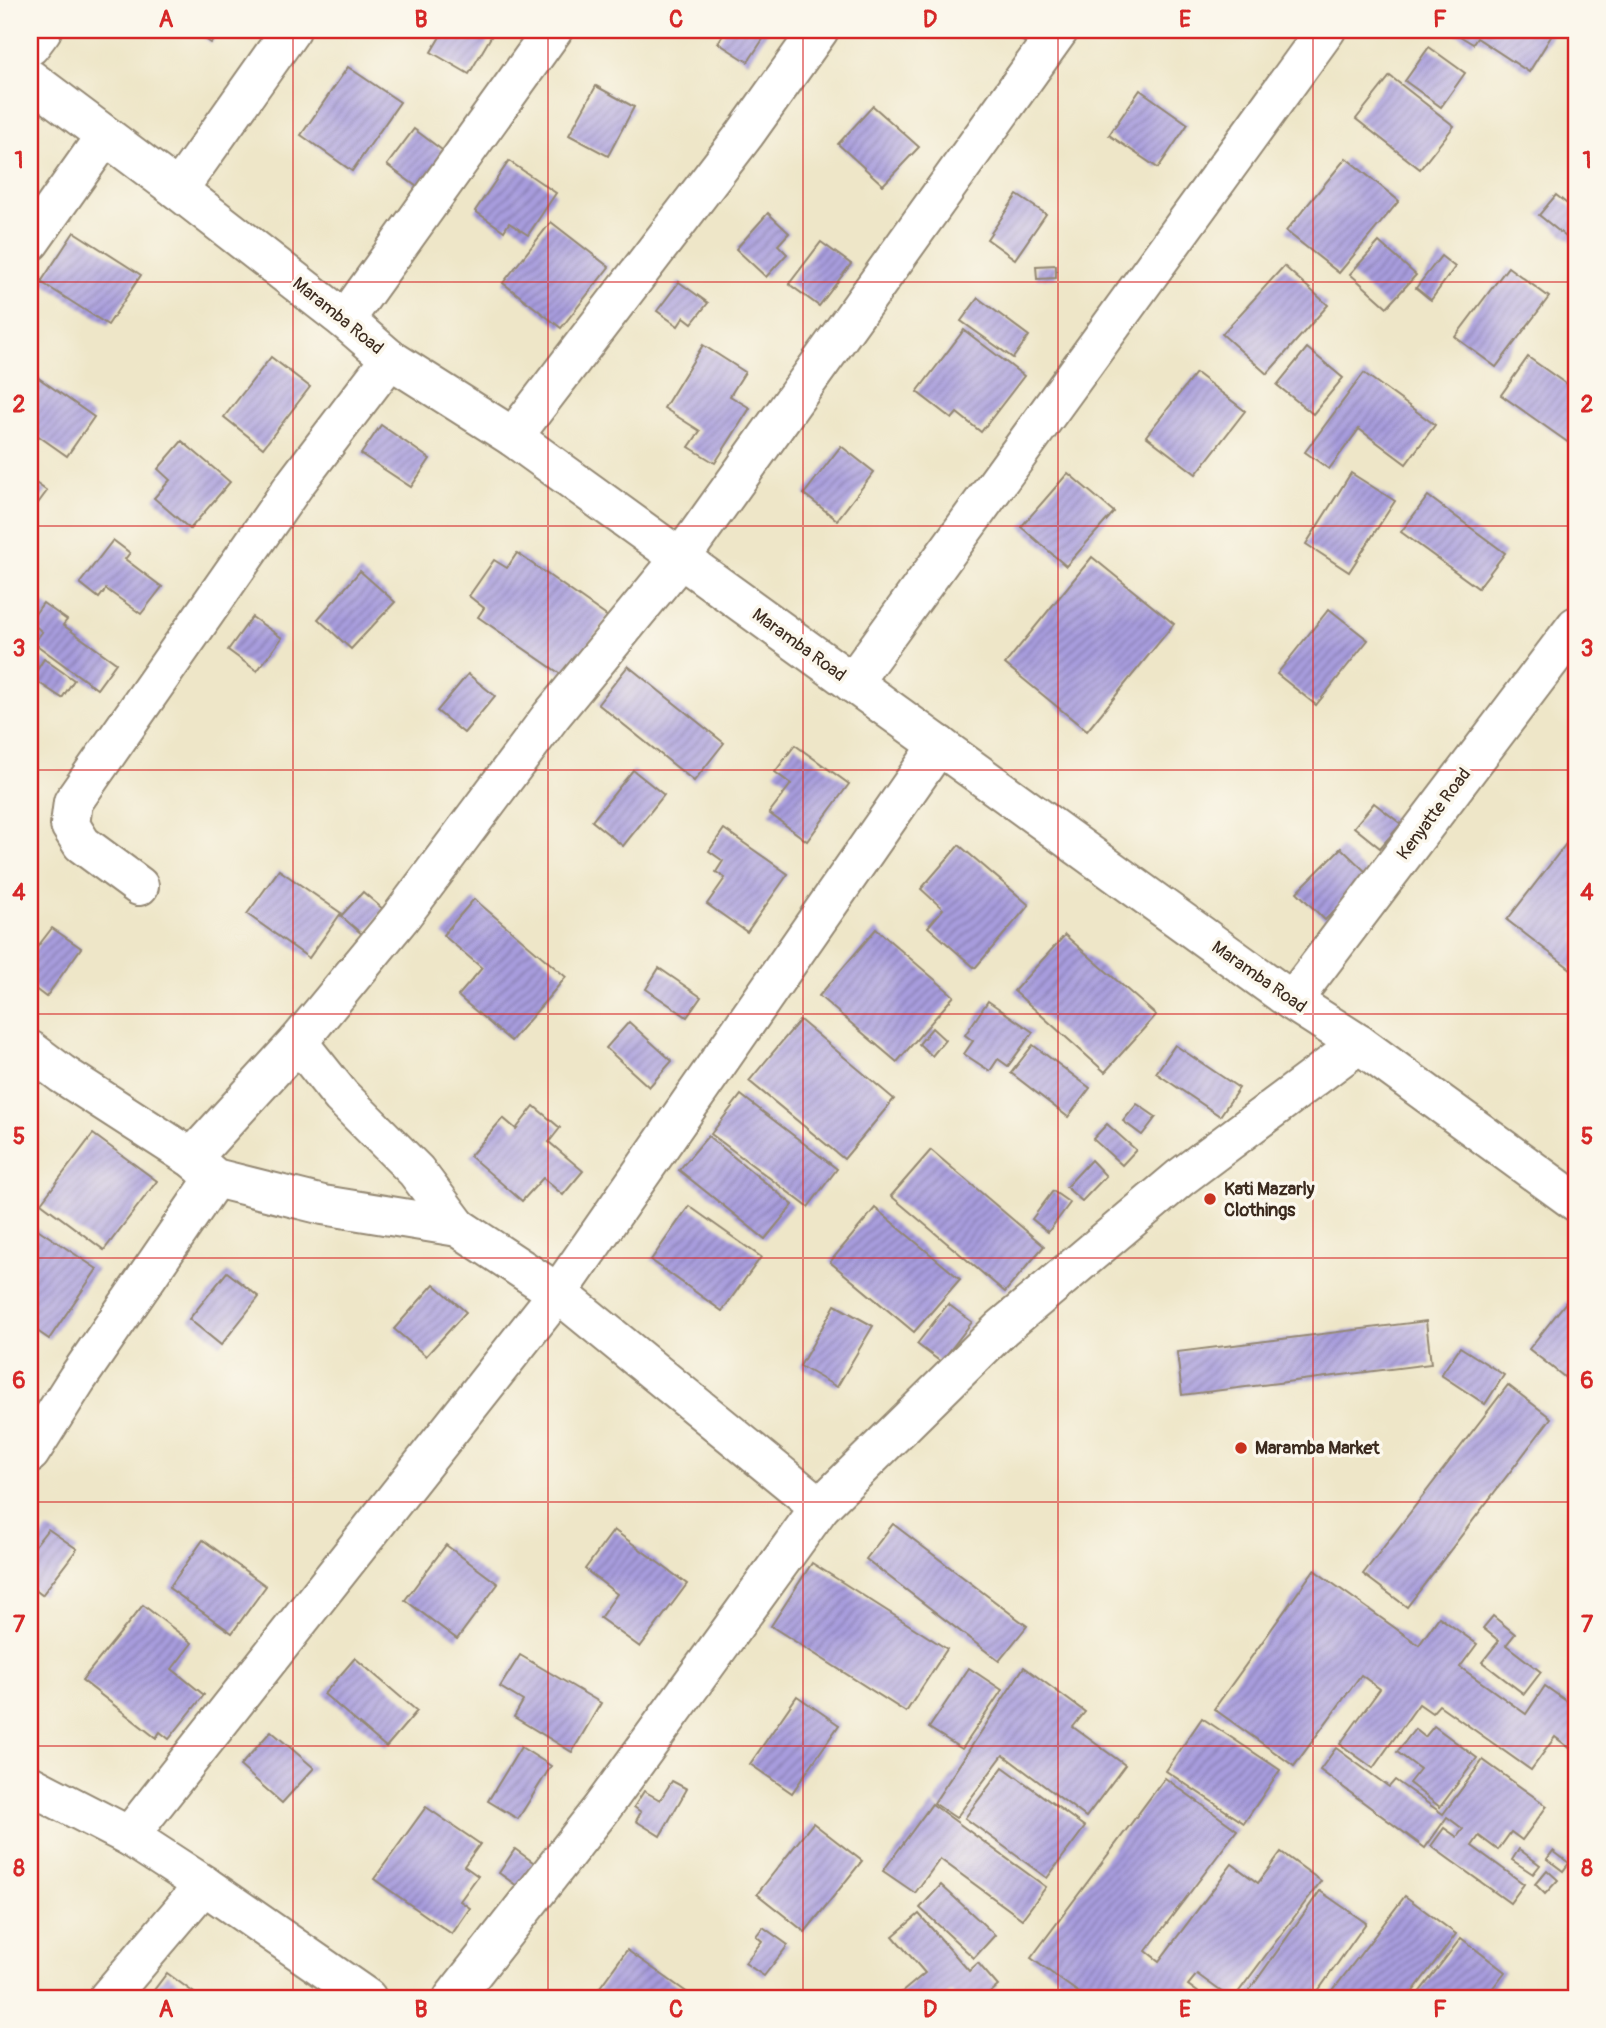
<svg xmlns="http://www.w3.org/2000/svg" width="1606" height="2028" viewBox="0 0 1606 2028" font-family="Pangolin,sans-serif">
<defs>
<pattern id="building-hatch" width="6" height="6" patternUnits="userSpaceOnUse" patternTransform="scale(1.75)"><rect width="6" height="6" fill="#a79cdd"/><path d="M-1 1l2-2M0 6l6-6M5 7l2-2" fill="none" stroke="#897fb3"/></pattern>
</defs>
<rect width="100%" height="100%" fill="#fbf7ec"/>
<filter id="ink" filterUnits="userSpaceOnUse"><feTurbulence type="fractalNoise" baseFrequency=".0143" numOctaves="2"/><feDisplacementMap in="SourceGraphic" scale="14" xChannelSelector="R" yChannelSelector="G"/><feConvolveMatrix kernelMatrix="1 2 1 2 8 2 1 2 1" color-interpolation-filters="sRGB"/></filter>
<filter id="wash" filterUnits="userSpaceOnUse"><feTurbulence type="fractalNoise" baseFrequency=".00686" numOctaves="4" result="noise"/><feDisplacementMap in="SourceGraphic" scale="28" xChannelSelector="R" yChannelSelector="G"/><feGaussianBlur stdDeviation="1.57" result="paint"/><feColorMatrix in="noise" values="0 0 0 0 0 0 0 0 0 0 0 0 0 0 0 0 0 1.4 0 .05"/><feComposite in="paint" operator="in"/></filter>
<g filter="url(#wash)">
<rect width="100%" height="100%" fill="#eee6c8"/>
<g id="blocks">
<!-- building -->
<g fill="url(#building-hatch)">
<polygon points="192,30 221,30 211,43"/>
<polygon points="444,30 495,30 469,74 431,52"/>
<polygon points="726,30 769,30 748,62 718,43"/>
<polygon points="1007,30 1038,30 1027,44"/>
<polygon points="1450,30 1544,30 1552,35 1529,72 1477,38 1473,44"/>
<polygon points="1429,47 1465,73 1441,107 1405,81"/>
<polygon points="348,67 400,102 352,171 301,135"/>
<polygon points="1390,76 1454,126 1420,169 1356,119"/>
<polygon points="596,86 634,107 608,156 569,135"/>
<polygon points="1140,90 1188,124 1158,168 1109,135"/>
<polygon points="873,106 919,147 883,185 838,144"/>
<polygon points="414,129 446,153 420,189 387,165"/>
<polygon points="1346,158 1399,201 1339,273 1286,231"/>
<polygon points="509,161 556,193 528,235 509,223 504,231 475,211"/>
<polygon points="1017,195 1046,214 1015,259 987,239"/>
<polygon points="1556,195 1576,211 1576,245 1539,215"/>
<polygon points="768,213 789,233 778,245 787,254 766,277 736,249"/>
<polygon points="551,222 609,267 561,328 503,283"/>
<polygon points="74,232 141,275 108,325 41,282"/>
<polygon points="821,242 851,264 819,306 789,284"/>
<polygon points="1379,242 1416,275 1387,307 1350,274"/>
<polygon points="1441,256 1455,267 1431,300 1416,288"/>
<polygon points="1056,265 1056,278 1037,279 1036,266"/>
<polygon points="1284,266 1328,305 1267,374 1222,334"/>
<polygon points="1508,267 1549,297 1496,367 1455,337"/>
<polygon points="679,282 708,303 692,323 684,317 678,326 657,311"/>
<polygon points="978,298 1029,336 1013,358 961,321"/>
<polygon points="964,330 1024,376 981,432 957,413 952,419 917,392"/>
<polygon points="703,345 745,372 730,396 750,408 715,463 689,447 700,431 664,408"/>
<polygon points="1307,348 1343,378 1313,414 1277,385"/>
<polygon points="271,357 310,387 263,448 224,417"/>
<polygon points="1528,357 1576,391 1576,448 1501,395"/>
<polygon points="30,372 94,417 67,456 30,430"/>
<polygon points="1196,373 1245,411 1196,474 1146,436"/>
<polygon points="1364,373 1435,425 1406,464 1359,429 1329,469 1305,452"/>
<polygon points="381,425 430,459 411,487 361,454"/>
<polygon points="182,441 230,482 190,529 154,498 170,480 158,469"/>
<polygon points="841,446 874,472 837,520 804,494"/>
<polygon points="1068,473 1114,512 1066,566 1021,527"/>
<polygon points="1351,473 1395,501 1349,572 1306,544"/>
<polygon points="30,479 47,491 30,514"/>
<polygon points="1428,496 1505,553 1478,588 1401,532"/>
<polygon points="113,540 130,553 125,559 162,587 141,614 106,589 99,598 80,583"/>
<polygon points="517,553 608,617 565,677 478,617 484,608 469,596 494,560 507,568"/>
<polygon points="1092,557 1174,624 1087,731 1005,664"/>
<polygon points="360,571 395,602 351,649 318,619"/>
<polygon points="43,603 67,620 63,625 116,663 97,689 34,643 42,632 30,621"/>
<polygon points="1329,609 1368,640 1316,705 1277,674"/>
<polygon points="252,617 282,638 257,671 228,650"/>
<polygon points="44,659 74,680 62,698 32,678"/>
<polygon points="628,666 724,743 694,781 598,704"/>
<polygon points="468,674 495,696 464,733 437,711"/>
<polygon points="795,745 849,784 807,841 769,813 791,784 775,772"/>
<polygon points="633,770 664,795 623,846 592,821"/>
<polygon points="1374,803 1401,824 1380,848 1354,827"/>
<polygon points="724,829 788,874 747,932 707,904 725,878 716,872 723,861 709,851"/>
<polygon points="1576,831 1576,973 1507,920"/>
<polygon points="959,845 1029,905 975,968 928,927 943,909 921,889"/>
<polygon points="1341,848 1369,875 1325,920 1297,892"/>
<polygon points="279,870 341,913 309,958 247,914"/>
<polygon points="363,892 384,910 363,935 341,916"/>
<polygon points="474,899 566,977 511,1041 458,996 482,968 443,935"/>
<polygon points="52,928 81,948 46,997 30,985 30,946 35,950"/>
<polygon points="876,929 954,996 897,1062 819,996"/>
<polygon points="1065,935 1156,1015 1105,1072 1014,991"/>
<polygon points="659,968 701,997 687,1017 646,989"/>
<polygon points="988,1001 1033,1032 1008,1066 998,1059 990,1071 964,1054 973,1041 965,1035"/>
<polygon points="800,1020 894,1099 844,1159 749,1081"/>
<polygon points="629,1022 672,1061 649,1087 606,1048"/>
<polygon points="932,1028 945,1040 932,1056 919,1044"/>
<polygon points="1033,1045 1090,1088 1068,1117 1011,1073"/>
<polygon points="1175,1045 1239,1088 1220,1116 1156,1073"/>
<polygon points="741,1095 837,1169 808,1207 711,1134"/>
<polygon points="1137,1104 1156,1117 1142,1135 1123,1121"/>
<polygon points="534,1106 560,1128 549,1142 583,1171 563,1195 543,1178 522,1201 470,1156 503,1118 516,1129"/>
<polygon points="1107,1124 1136,1150 1122,1165 1093,1139"/>
<polygon points="93,1134 157,1181 104,1250 41,1203"/>
<polygon points="708,1136 793,1205 765,1239 679,1170"/>
<polygon points="931,1150 1044,1246 1005,1292 891,1196"/>
<polygon points="1091,1160 1106,1176 1082,1201 1066,1187"/>
<polygon points="1053,1191 1070,1203 1048,1232 1032,1219"/>
<polygon points="689,1206 761,1257 722,1311 651,1260"/>
<polygon points="875,1208 960,1279 914,1332 830,1262"/>
<polygon points="30,1224 97,1269 49,1339 30,1326"/>
<polygon points="227,1272 259,1297 221,1345 189,1319"/>
<polygon points="434,1284 466,1312 426,1356 394,1329"/>
<polygon points="1567,1301 1576,1309 1576,1378 1572,1383 1529,1349"/>
<polygon points="948,1304 972,1322 941,1362 917,1344"/>
<polygon points="835,1305 873,1326 837,1387 800,1366"/>
<polygon points="1426,1321 1431,1364 1182,1395 1177,1352"/>
<polygon points="1460,1347 1504,1375 1485,1404 1441,1375"/>
<polygon points="1508,1385 1551,1418 1407,1607 1363,1574"/>
<polygon points="893,1524 1027,1626 999,1661 866,1559"/>
<polygon points="48,1529 77,1549 42,1595 30,1586 30,1552"/>
<polygon points="614,1530 687,1584 640,1647 600,1618 617,1594 585,1569"/>
<polygon points="203,1540 266,1586 232,1633 169,1588"/>
<polygon points="446,1545 498,1584 457,1639 405,1600"/>
<polygon points="812,1563 947,1649 906,1712 771,1626"/>
<polygon points="1314,1570 1419,1645 1439,1617 1477,1644 1460,1667 1526,1714 1545,1686 1576,1708 1576,1753 1555,1737 1531,1770 1439,1705 1432,1713 1419,1704 1373,1768 1340,1744 1380,1689 1361,1675 1294,1766 1214,1709"/>
<polygon points="143,1605 192,1643 172,1669 204,1695 169,1739 160,1732 156,1738 82,1680"/>
<polygon points="1493,1616 1515,1634 1506,1645 1541,1672 1524,1694 1482,1662 1499,1641 1483,1628"/>
<polygon points="520,1655 601,1703 572,1752 514,1717 523,1701 500,1687"/>
<polygon points="355,1658 417,1711 386,1747 324,1694"/>
<polygon points="1024,1667 1085,1712 1073,1727 1125,1765 1086,1817 1003,1755 956,1818 934,1803"/>
<polygon points="969,1668 1002,1690 962,1749 929,1728"/>
<polygon points="797,1696 839,1725 792,1793 750,1764"/>
<polygon points="1202,1718 1280,1770 1244,1823 1166,1771"/>
<polygon points="1434,1726 1477,1758 1440,1807 1409,1783 1420,1769 1397,1752 1415,1729 1425,1737"/>
<polygon points="271,1731 314,1768 282,1803 240,1766"/>
<polygon points="521,1747 551,1766 518,1819 488,1801"/>
<polygon points="1336,1748 1389,1787 1395,1780 1443,1814 1483,1760 1547,1806 1522,1840 1511,1832 1498,1850 1479,1836 1472,1846 1524,1884 1510,1903 1431,1846 1444,1828 1457,1837 1463,1829 1447,1817 1425,1848 1320,1770"/>
<polygon points="1003,1767 1085,1827 1047,1878 965,1818"/>
<polygon points="1165,1778 1237,1830 1146,1951 1159,1961 1232,1864 1258,1883 1281,1852 1321,1881 1234,1998 1230,1998 1197,1974 1188,1985 1206,1998 1086,1998 1031,1958"/>
<polygon points="672,1781 687,1789 660,1836 636,1821 641,1812 634,1807 644,1791 660,1800"/>
<polygon points="932,1804 1046,1887 1022,1919 940,1859 915,1893 883,1871"/>
<polygon points="426,1807 480,1844 464,1866 478,1876 460,1901 470,1908 452,1934 374,1879"/>
<polygon points="813,1823 862,1861 805,1932 757,1894"/>
<polygon points="515,1849 537,1865 520,1888 499,1873"/>
<polygon points="1519,1849 1540,1865 1533,1874 1512,1860"/>
<polygon points="1553,1851 1569,1863 1563,1871 1547,1859"/>
<polygon points="1547,1870 1558,1880 1545,1894 1535,1884"/>
<polygon points="941,1885 995,1935 974,1958 920,1908"/>
<polygon points="1320,1891 1366,1923 1313,1998 1244,1998"/>
<polygon points="1405,1896 1456,1934 1408,1998 1327,1998"/>
<polygon points="919,1914 969,1971 978,1963 998,1986 984,1998 956,1998 951,1992 943,1998 895,1998 925,1973 893,1936"/>
<polygon points="763,1927 788,1945 764,1976 745,1963 762,1941 756,1936"/>
<polygon points="1461,1938 1505,1972 1485,1998 1415,1998"/>
<polygon points="627,1950 695,1998 592,1998"/>
<polygon points="167,1973 201,1998 148,1998"/>
</g>
</g>
</g>
<g filter="url(#ink)">
<use href="#blocks" fill-opacity="0" stroke="#948873" stroke-width="2"/>
<g fill="none" stroke-linecap="round" stroke-linejoin="round">
<!-- minor casing -->
<g stroke="#948873" stroke-width="42">
<g id="minor">
<polyline points="30,46 42,30"/>
<polyline points="30,79 178,190 345,320 390,359 513,437 1292,1001 1359,1044 1576,1202"/>
<polyline points="178,190 291,30"/>
<polyline points="30,242 105,136"/>
<polyline points="345,320 553,30"/>
<polyline points="513,437 745,134 819,30"/>
<polyline points="852,683 1326,30"/>
<polyline points="139,886 82,844 70,825 73,802 295,484 390,359"/>
<polyline points="1292,1001 1576,626"/>
<polyline points="298,1042 341,1096 416,1171 458,1227 558,1293 820,1507"/>
<polyline points="30,1050 62,1074 192,1158 215,1178 323,1205 458,1227"/>
<polyline points="192,1158 298,1042 400,918 551,716 680,559 1059,30"/>
<polyline points="30,1453 77,1379 215,1178"/>
<polyline points="30,1785 129,1836 204,1885 367,1998"/>
<polyline points="129,1836 558,1293 939,745"/>
<polyline points="108,1998 204,1885"/>
<polyline points="453,1998 602,1808 820,1507 1002,1328 1180,1178 1359,1044"/>
</g>
</g>
<!-- minor -->
<use href="#minor" stroke="#fff" stroke-width="38"/>
</g>
</g>
<!-- grid -->
<path fill="none" stroke="#d62828" stroke-width="2" stroke-opacity="0.55" d="M 293,30 L 293,1998M 548,30 L 548,1998M 803,30 L 803,1998M 1058,30 L 1058,1998M 1313,30 L 1313,1998M 30,282 L 1576,282M 30,526 L 1576,526M 30,770 L 1576,770M 30,1014 L 1576,1014M 30,1258 L 1576,1258M 30,1502 L 1576,1502M 30,1746 L 1576,1746"/>
<!-- markers -->
<g fill="#c8321e" stroke="#fbf7ec" stroke-width="2.5">
<circle cx="1210" cy="1199" r="7"/>
<circle cx="1241" cy="1448" r="7"/>
</g>
<g text-anchor="middle" dominant-baseline="central" stroke-width="7" stroke-linejoin="round" paint-order="stroke">
<!-- street labels -->
<g font-size="18" fill="#3b2a1e" stroke="#fbf7ec">
<text transform="translate(338 316) rotate(39)">Maramba Road</text>
<text transform="translate(799 645) rotate(36)">Maramba Road</text>
<text transform="translate(1434 814) rotate(-53)">Kenyatte Road</text>
<text transform="translate(1259 977) rotate(35)">Maramba Road</text>
</g>
<!-- poi labels -->
<g font-size="18" font-weight="bold" fill="#3b2a1e" stroke="#fbf7ec" text-anchor="start">
<text x="1224" y="1189">Kati Mazarly<tspan x="1224" dy="21">Clothings</tspan></text>
<text x="1255" y="1448">Maramba Market</text>
</g>
</g>
<!-- margin -->
<rect width="1606" height="2028" fill="none" stroke="#fbf7ec" stroke-width="77"/>
<rect x="38" y="38" width="1530" height="1952" fill="none" stroke="#d62828" stroke-width="2.5"/>
<g font-size="23" text-anchor="middle" font-weight="bold" fill="#d62828">
<text x="166" y="27">A</text>
<text x="421" y="27">B</text>
<text x="676" y="27">C</text>
<text x="930" y="27">D</text>
<text x="1185" y="27">E</text>
<text x="1440" y="27">F</text>
<text x="19" y="168">1</text>
<text x="1587" y="168">1</text>
<text x="19" y="412">2</text>
<text x="1587" y="412">2</text>
<text x="19" y="656">3</text>
<text x="1587" y="656">3</text>
<text x="19" y="900">4</text>
<text x="1587" y="900">4</text>
<text x="19" y="1144">5</text>
<text x="1587" y="1144">5</text>
<text x="19" y="1388">6</text>
<text x="1587" y="1388">6</text>
<text x="19" y="1632">7</text>
<text x="1587" y="1632">7</text>
<text x="19" y="1876">8</text>
<text x="1587" y="1876">8</text>
<text x="166" y="2017">A</text>
<text x="421" y="2017">B</text>
<text x="676" y="2017">C</text>
<text x="930" y="2017">D</text>
<text x="1185" y="2017">E</text>
<text x="1440" y="2017">F</text>
</g>
</svg>
